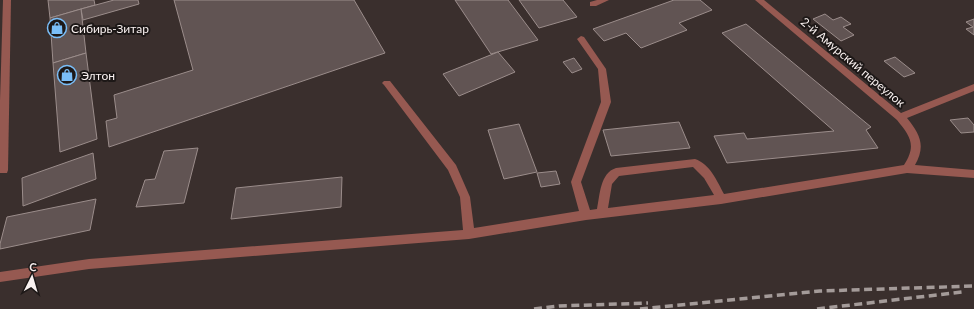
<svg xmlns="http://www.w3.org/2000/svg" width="974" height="309" viewBox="0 0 974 309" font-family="Lato,sans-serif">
<rect width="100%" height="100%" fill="#3a2f2d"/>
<!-- building -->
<g fill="#615453" stroke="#9b8d8b">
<polygon points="48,0 94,0 95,5 50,18"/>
<polygon points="114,0 138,0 139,4 83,20 81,9"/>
<polygon points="174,0 354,0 385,53 109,147 106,121 117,118 114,95 193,70"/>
<polygon points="455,0 508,0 538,40 491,54"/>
<polygon points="519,0 563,0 577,17 539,28"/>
<polygon points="674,0 700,0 712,10 679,23 687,30 641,48 626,33 604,41 593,29"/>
<polygon points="81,9 86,53 53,63 50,18"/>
<polygon points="825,14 833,20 841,17 851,24 843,27 854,35 841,41 813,19"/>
<polygon points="974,19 974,35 966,29 973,27 966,22"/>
<polygon points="746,24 871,127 866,130 878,148 727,163 714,136 744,133 747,139 834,131 722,33"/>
<polygon points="498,52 515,72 459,96 443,74"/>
<polygon points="86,53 97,139 60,152 53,63"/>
<polygon points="895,57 915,73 904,77 884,61"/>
<polygon points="574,58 582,69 572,73 563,62"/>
<polygon points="968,118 974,125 974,132 961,133 950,120"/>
<polygon points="679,122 690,148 611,156 603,130"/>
<polygon points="519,124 537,172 504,179 488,130"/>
<polygon points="198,148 184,203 136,207 145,180 155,179 164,151"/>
<polygon points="93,153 96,179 23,206 22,178"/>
<polygon points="556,171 560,184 541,187 537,173"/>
<polygon points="342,177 341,207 231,219 236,188"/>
<polygon points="96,199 90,230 0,249 0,244 7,217"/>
</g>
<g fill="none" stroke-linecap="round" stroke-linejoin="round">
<!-- minor -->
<g fill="#965951" fill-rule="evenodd">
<polygon points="3,0 11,0 8,170 7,173 0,173 0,101"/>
<polygon points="597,0 609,0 596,6 590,6 590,2"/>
<path d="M 755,0 L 764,0 L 901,113 L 974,84 L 974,91 L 907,118 C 920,134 926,146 915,165 L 974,170 L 974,178 L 907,173 L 721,204 L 586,220 L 469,239 L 89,269 L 0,282 L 0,272 L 89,259 L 463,230 L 460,197 L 448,170 L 384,85 L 382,83 L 384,81 L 390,81 L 456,165 L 470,197 L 474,228 L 579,211 L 571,182 L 601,102 L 598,69 L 577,39 L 581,36 L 584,37 L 606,69 L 611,102 L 581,182 L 590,210 L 597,209 C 600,195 600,173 616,168 L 695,159 C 710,164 717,181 724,194 L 904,165 C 917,145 910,136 897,120 ZM 693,167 L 704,178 L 714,195 L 608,208 L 612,184 L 619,176 Z"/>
</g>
<!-- rail -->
<g stroke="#a49b99" stroke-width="3.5" stroke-dasharray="8 4.5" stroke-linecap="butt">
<polyline points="534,309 559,306 648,303"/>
<polyline points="640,309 820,291 974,286"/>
<polyline points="817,309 962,292"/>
</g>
</g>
<!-- icons -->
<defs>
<g id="shop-ring" transform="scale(1)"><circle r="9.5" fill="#1d1817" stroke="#7abef8" stroke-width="1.5"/><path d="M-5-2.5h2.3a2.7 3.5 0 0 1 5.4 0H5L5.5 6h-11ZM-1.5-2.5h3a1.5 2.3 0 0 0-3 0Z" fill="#7abef8"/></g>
</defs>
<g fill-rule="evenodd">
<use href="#shop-ring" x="57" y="28"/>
<use href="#shop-ring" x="67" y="75"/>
</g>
<g text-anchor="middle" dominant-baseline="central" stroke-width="4" stroke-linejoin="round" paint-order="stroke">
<!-- poi labels -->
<g font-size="12" fill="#f9f1f0" stroke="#1d1817" text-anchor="start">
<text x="71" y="28">Сибирь-Зитар</text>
<text x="81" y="75">Элтон</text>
</g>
<!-- street labels -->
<g font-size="12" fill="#f9f1f0" stroke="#1d1817">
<text transform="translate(853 62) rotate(40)">2-й Амурский переулок</text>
</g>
</g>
<!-- north arrow -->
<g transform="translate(32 277) rotate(5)" stroke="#1d1817" stroke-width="3" paint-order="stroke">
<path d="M0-3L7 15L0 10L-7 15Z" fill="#f9f1f0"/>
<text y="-6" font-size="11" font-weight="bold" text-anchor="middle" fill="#f9f1f0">С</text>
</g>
</svg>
